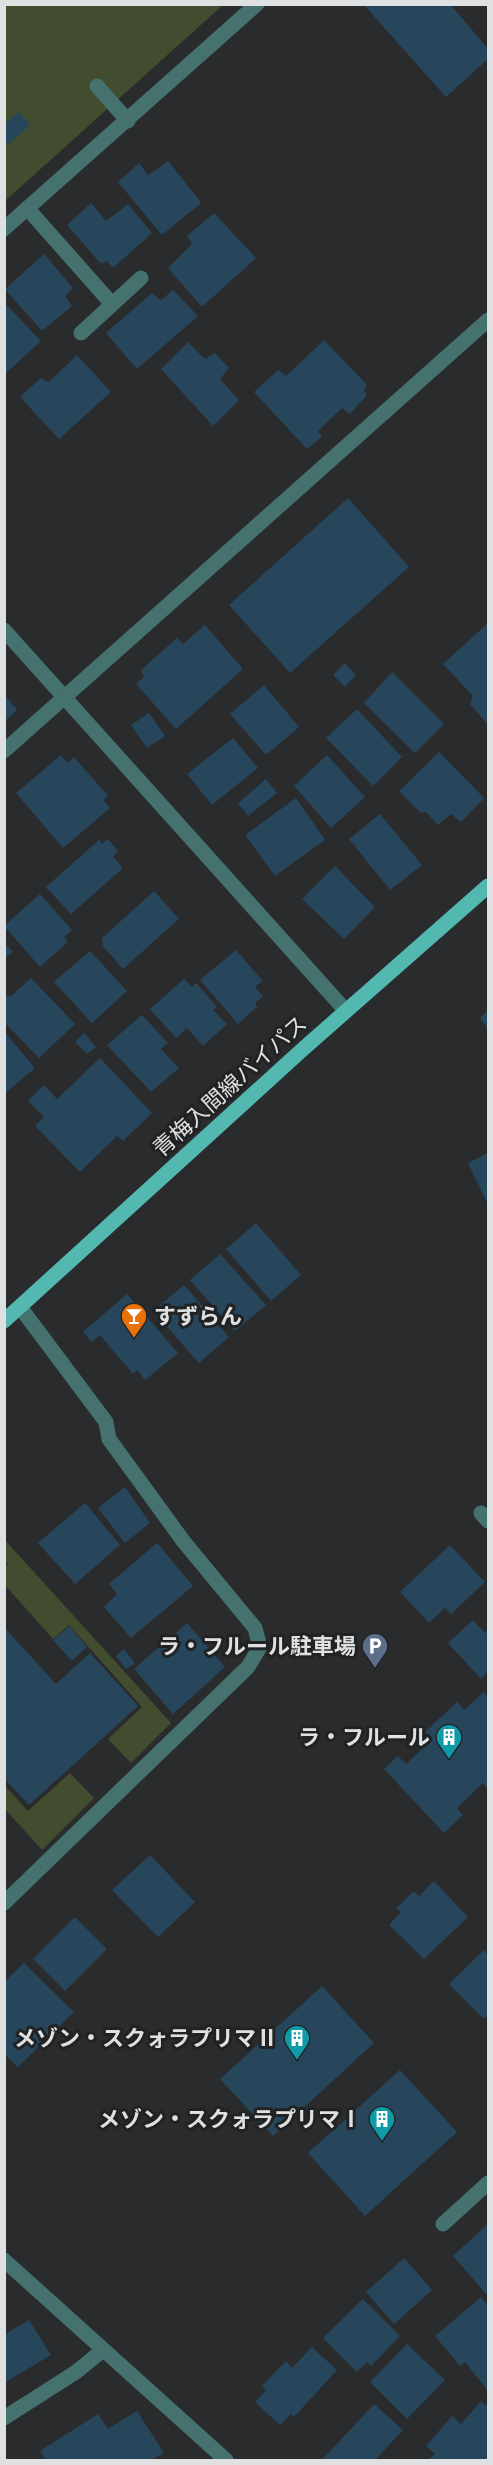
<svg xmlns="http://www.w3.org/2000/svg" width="493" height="2465" viewBox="0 0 493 2465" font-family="Signika,'Noto Sans JP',sans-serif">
<rect width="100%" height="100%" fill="#292b2d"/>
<!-- green -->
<g fill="#424c2e">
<polygon points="5,5 223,5 5,201"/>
<polygon points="5,1540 171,1723 131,1763 108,1739 142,1707 69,1625 53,1639 5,1585 5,1567 8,1564 5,1561"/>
<polygon points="70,1773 94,1798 42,1850 5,1809 5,1786 28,1811"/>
</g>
<!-- building -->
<g fill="#27465b">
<polygon points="364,5 451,5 488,49 488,59 446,97"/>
<polygon points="19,112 30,125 8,145 4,140 4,124"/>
<polygon points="168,161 200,201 200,204 162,235 118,182 139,163 148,175"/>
<polygon points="91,203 106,221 128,204 152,233 113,268 107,261 101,264 67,225"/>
<polygon points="214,213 256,258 202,307 168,268 192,244 187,236"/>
<polygon points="44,254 73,288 65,296 72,306 42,331 5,289"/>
<polygon points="173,290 198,316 137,369 106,333 152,293 161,300"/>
<polygon points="4,302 41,341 4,375"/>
<polygon points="324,340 367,385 364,390 367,395 350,414 342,408 318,431 322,437 307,449 254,392 278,370 286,376"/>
<polygon points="188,342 205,359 215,353 229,368 220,379 239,400 213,426 161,369"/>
<polygon points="77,355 111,392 59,439 20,397 41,378 49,382"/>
<polygon points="348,498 409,567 290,673 229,605"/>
<polygon points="488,623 488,725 470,704 473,696 443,664"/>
<polygon points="205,625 243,669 176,729 136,684 144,677 141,670 177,638 183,644"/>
<polygon points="345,663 356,675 345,687 333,675"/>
<polygon points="392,672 444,724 415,753 364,703"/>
<polygon points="264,685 299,727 266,755 230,714"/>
<polygon points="5,695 17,710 5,721"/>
<polygon points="357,709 402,757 373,786 326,738"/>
<polygon points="149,713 165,736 147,748 131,725"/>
<polygon points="233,738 258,768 212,805 187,774"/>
<polygon points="439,752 484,798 461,822 451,814 438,825 426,812 421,813 399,791"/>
<polygon points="61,755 68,763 74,757 108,796 103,800 110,808 63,848 16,793"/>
<polygon points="327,755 365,797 331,828 294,786"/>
<polygon points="266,779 277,793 248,816 238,803"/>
<polygon points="296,798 325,840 275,876 245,835"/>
<polygon points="380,814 422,865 390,890 349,839"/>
<polygon points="108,839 118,851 113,856 123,868 71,914 46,887 99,840 102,844"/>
<polygon points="335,866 375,907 344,939 302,899"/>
<polygon points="154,891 179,919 123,969 103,946 102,938"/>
<polygon points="40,894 72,930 64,937 68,942 40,967 4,926"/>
<polygon points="4,943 13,952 4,959"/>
<polygon points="236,950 263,981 255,987 263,996 255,1003 257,1007 238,1024 200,980"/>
<polygon points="90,951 127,991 92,1023 54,982"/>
<polygon points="31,978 75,1024 39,1058 4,1022 4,998 8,995 10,997"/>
<polygon points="184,979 192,987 196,983 217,1007 213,1010 227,1024 203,1046 187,1028 176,1038 150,1009"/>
<polygon points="488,1010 488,1028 480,1018"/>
<polygon points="142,1015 168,1043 161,1049 179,1068 151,1092 107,1045"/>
<polygon points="4,1031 35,1068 4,1094"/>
<polygon points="84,1033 96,1047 87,1054 75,1042"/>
<polygon points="100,1058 152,1113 123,1141 117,1136 80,1172 35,1126 44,1117 28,1101 44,1085 57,1099"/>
<polygon points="488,1153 488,1205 468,1163"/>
<polygon points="256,1223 301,1275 271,1301 226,1249"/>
<polygon points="220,1254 266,1305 235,1331 190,1280"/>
<polygon points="184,1285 229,1337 199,1363 153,1311"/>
<polygon points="127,1294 178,1353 145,1380 137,1370 133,1374 100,1335 92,1342 83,1332"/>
<polygon points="125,1487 150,1523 125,1543 98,1508"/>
<polygon points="85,1503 120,1545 75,1584 38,1543"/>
<polygon points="157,1543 193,1586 131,1638 104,1607 117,1594 109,1584"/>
<polygon points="450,1545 485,1582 451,1614 445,1608 429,1623 400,1592"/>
<polygon points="473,1620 485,1633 488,1630 488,1672 481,1679 448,1643"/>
<polygon points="187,1623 225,1667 173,1714 134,1669"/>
<polygon points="69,1626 87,1647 72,1661 53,1640"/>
<polygon points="4,1627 56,1684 90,1653 138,1706 29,1805 4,1778"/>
<polygon points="124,1649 135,1663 126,1669 116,1656"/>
<polygon points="484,1692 488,1697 488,1789 483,1783 457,1808 463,1815 444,1833 384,1769 398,1756 406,1764 432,1740 425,1732 457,1702 464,1710"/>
<polygon points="150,1855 195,1902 158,1937 112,1890"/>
<polygon points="434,1881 468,1917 424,1959 389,1925 401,1912 396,1908 414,1891 419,1896"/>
<polygon points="75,1917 107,1949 65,1991 33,1959"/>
<polygon points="484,1950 488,1955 488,2015 484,2019 449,1984"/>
<polygon points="24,1963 74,2012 18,2067 4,2054 4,1982"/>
<polygon points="322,1986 374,2043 273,2136 220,2079"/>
<polygon points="400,2070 457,2132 365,2216 308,2153"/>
<polygon points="488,2224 488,2296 453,2256"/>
<polygon points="404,2258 432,2290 394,2324 366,2292"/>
<polygon points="481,2297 488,2306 488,2391 465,2362 460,2366 435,2336"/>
<polygon points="363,2299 400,2336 371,2366 367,2362 357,2372 323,2338"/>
<polygon points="29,2320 51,2355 4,2383 4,2335"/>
<polygon points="407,2344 445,2380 407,2419 370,2382"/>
<polygon points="312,2347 337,2370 294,2417 291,2414 280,2425 255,2402 266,2390 262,2386 286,2361 292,2368"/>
<polygon points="481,2401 488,2407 488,2460 431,2460 429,2459 435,2454 426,2446 452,2416 461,2424"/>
<polygon points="374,2404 403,2430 375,2460 322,2460"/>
<polygon points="137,2411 164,2453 152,2460 46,2460 40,2451 98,2414 108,2429"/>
</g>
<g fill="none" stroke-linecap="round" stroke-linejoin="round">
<!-- minor -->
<g stroke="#45726e" stroke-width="15">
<polyline points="97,86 128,121"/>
<polyline points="27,208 112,304"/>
<polyline points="4,229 257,4"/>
<polyline points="81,333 141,278"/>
<polyline points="4,630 346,1011"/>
<polyline points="4,751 488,320"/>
<polyline points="481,1513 488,1521"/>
<polyline points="4,1903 248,1667 260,1647 255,1628 184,1542 109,1439 106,1422 20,1307"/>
<polyline points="443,2224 488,2183"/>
<polyline points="4,2260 226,2460"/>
<polyline points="4,2418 76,2372 103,2350"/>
</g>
<!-- major -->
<polyline stroke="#52b8b0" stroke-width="15" points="4,1321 303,1049 488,886"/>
</g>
<!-- icons -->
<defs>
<g id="bar-pin" transform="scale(1.35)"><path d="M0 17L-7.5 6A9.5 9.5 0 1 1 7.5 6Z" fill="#e8710a" stroke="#202223"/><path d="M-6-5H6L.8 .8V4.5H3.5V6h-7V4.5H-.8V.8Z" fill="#fff"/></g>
<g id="parking-pin" transform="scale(1.35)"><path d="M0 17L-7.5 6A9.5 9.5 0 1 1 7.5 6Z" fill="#5c6f8a" stroke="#202223"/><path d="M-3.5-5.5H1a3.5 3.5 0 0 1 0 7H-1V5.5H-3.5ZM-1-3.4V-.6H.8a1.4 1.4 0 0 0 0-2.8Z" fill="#fff"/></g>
<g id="building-pin" transform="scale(1.35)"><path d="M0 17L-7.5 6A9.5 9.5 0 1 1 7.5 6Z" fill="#0f9aa8" stroke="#202223"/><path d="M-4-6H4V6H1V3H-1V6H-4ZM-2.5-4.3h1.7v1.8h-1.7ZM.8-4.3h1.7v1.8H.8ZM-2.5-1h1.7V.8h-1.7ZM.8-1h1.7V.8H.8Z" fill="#fff"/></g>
</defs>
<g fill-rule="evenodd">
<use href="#bar-pin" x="134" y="1316"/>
<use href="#parking-pin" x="375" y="1646"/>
<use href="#building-pin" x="449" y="1737"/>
<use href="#building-pin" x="297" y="2038"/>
<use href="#building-pin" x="382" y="2119"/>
</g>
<g text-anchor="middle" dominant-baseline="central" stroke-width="6" stroke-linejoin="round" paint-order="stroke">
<!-- street labels -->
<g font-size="22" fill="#dee0e1" stroke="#202223">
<text transform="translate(230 1086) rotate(-42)">青梅入間線バイパス</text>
</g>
<!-- poi labels -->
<g font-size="22" font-weight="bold" fill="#dee0e1" stroke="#202223" text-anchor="end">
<text x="154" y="1316" text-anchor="start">すずらん</text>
<text x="356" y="1646">ラ・フルール駐車場</text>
<text x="430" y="1737">ラ・フルール</text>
<text x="278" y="2038">メゾン・スクォラプリマⅡ</text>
<text x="362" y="2119">メゾン・スクォラプリマⅠ</text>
</g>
</g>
<!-- border -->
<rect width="493" height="2465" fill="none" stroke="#dee0e1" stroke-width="12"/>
</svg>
